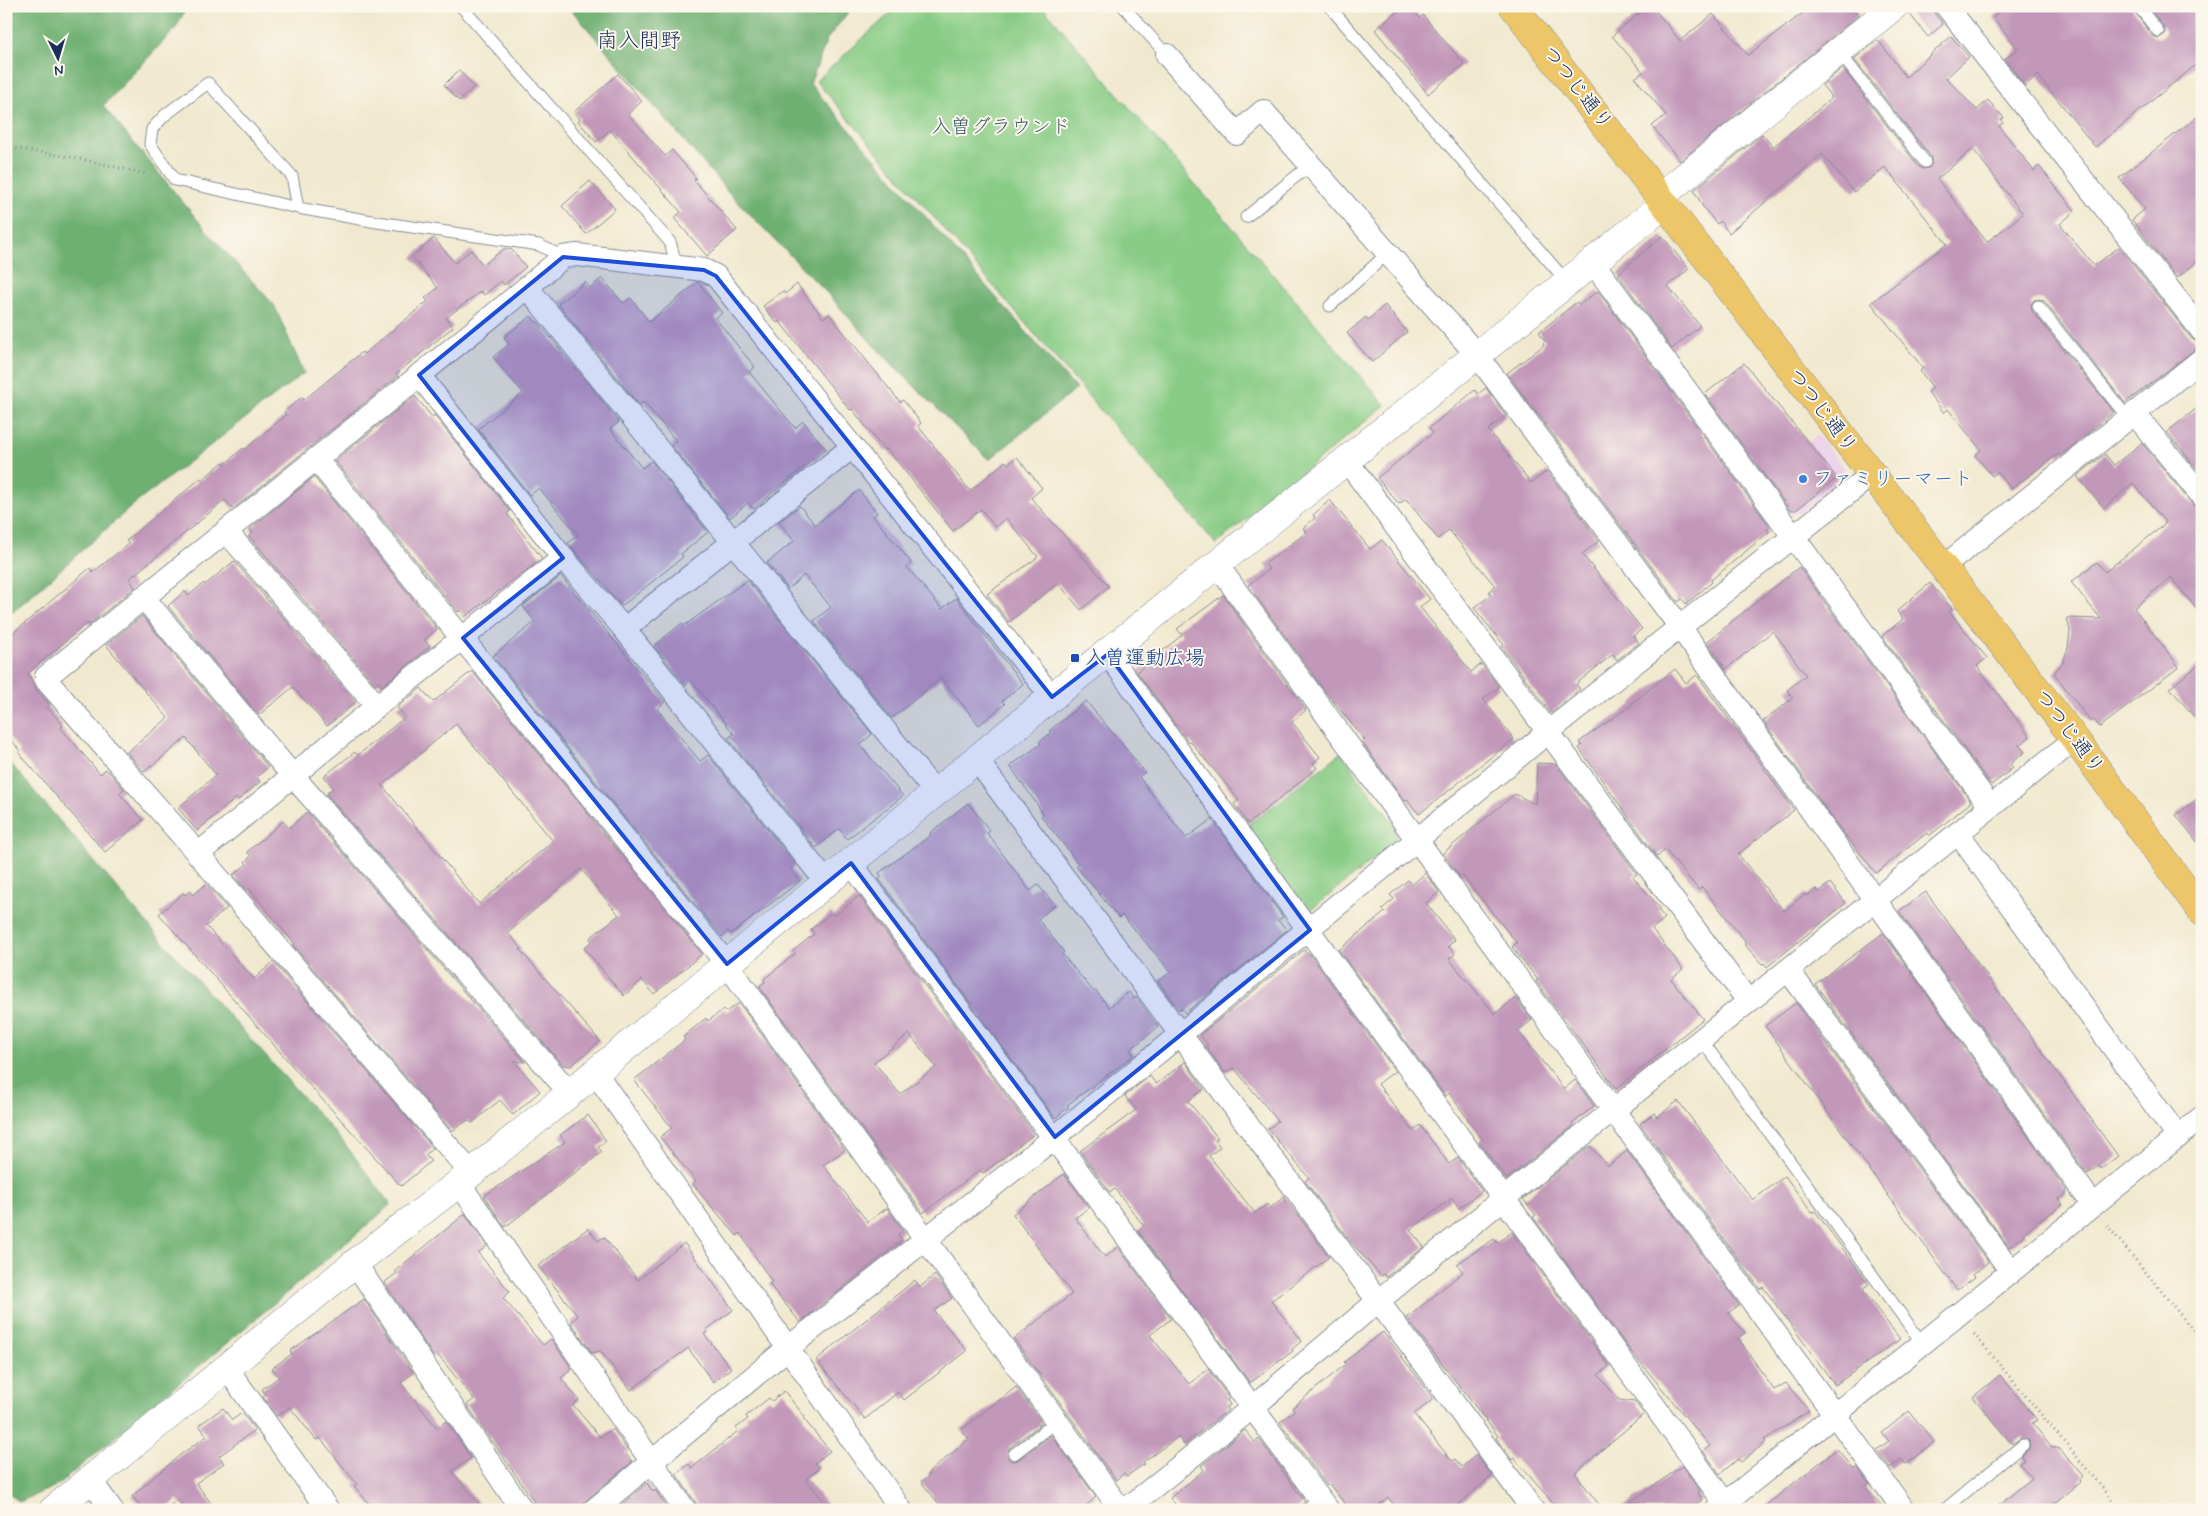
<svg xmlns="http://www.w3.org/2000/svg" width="2208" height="1516" viewBox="0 0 2208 1516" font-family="Mynerve,'Klee One',sans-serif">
<rect width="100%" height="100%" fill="#fbf7ec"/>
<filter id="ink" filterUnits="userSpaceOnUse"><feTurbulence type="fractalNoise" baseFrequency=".02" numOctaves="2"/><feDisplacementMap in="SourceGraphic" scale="10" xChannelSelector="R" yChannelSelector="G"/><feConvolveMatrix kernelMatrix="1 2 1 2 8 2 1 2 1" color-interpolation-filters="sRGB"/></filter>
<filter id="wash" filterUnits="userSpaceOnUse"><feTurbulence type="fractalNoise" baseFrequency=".0096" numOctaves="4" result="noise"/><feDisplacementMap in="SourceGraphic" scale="20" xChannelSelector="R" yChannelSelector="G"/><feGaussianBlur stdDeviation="1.12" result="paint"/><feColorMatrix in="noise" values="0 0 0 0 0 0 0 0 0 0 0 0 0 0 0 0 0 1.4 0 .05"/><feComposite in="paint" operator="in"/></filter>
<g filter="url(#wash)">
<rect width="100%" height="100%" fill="#f1e9cf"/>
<!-- built -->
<polygon fill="#ecd1ea" points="1817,435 1844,469 1843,480 1801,513 1790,514 1764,479"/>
<!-- green -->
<g fill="#88cc85" stroke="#527e72">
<polygon points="898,6 1042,6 1385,405 1216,544 816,81"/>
<polygon points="1341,753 1394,824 1396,834 1394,843 1311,910 1305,910 1246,827"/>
</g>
<!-- forest -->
<g fill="#6eb072" stroke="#447068">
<polygon points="6,6 185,6 186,8 176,28 103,106 211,236 274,305 304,373 132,506 6,618"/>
<polygon points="568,6 853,6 827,39 810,84 1076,389 989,460 877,349 828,294 732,196"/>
<polygon points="6,758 162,941 344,1143 391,1205 58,1485 19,1502 6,1490"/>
</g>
<g id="blocks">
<!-- building -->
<g fill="#c298ba" fill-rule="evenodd">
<polygon points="1404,6 1411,6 1420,18 1423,15 1464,64 1428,94 1375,30"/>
<polygon points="1648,6 1652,6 1680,41 1713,14 1748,55 1812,6 1852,6 1859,15 1680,161 1652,126 1666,115 1635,78 1643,72 1612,36"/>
<polygon points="1909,6 1933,6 1935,14 1943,24 1928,37 1908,12"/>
<polygon points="2005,6 2131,6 2152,36 2159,38 2165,34 2165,29 2148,6 2202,6 2202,60 2095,147 2038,75 2025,86 2005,59 2018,49 1993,17"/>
<path d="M 1951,36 L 1969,57 L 1946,78 L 1977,110 L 1988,100 L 2004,118 L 2001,120 L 2003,123 L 1999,126 L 2034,171 L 2039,166 L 2075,211 L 2060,224 L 2094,266 L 2119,247 L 2192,339 L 2202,344 L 2125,403 L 2044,301 L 2040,299 L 2034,300 L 2031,304 L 2032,311 L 2114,412 L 2060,456 L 2058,454 L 2011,489 L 1998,472 L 1992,476 L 1975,455 L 1981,450 L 1948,409 L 1944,413 L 1928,392 L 1933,388 L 1920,371 L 1923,368 L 1871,303 L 1947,244 L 1885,167 L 1854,192 L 1822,154 L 1729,233 L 1720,221 L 1717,224 L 1703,207 L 1694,190 L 1762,134 L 1773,147 L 1832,98 L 1822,85 L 1842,68 L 1919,167 L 1923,169 L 1929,168 L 1932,164 L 1931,157 L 1854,59 L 1878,40 L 1906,77 ZM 1973,149 L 2023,214 L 1987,242 L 1937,179 Z"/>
<polygon points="459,70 474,87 459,101 444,85"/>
<polygon points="618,74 642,101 628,114 665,156 672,150 696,178 694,180 737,230 707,256 674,218 681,212 610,130 596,142 578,121 580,119 574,112"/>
<polygon points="2202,113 2202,258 2177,278 2132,220 2145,209 2119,178"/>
<polygon points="590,181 615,209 586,234 562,206"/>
<polygon points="1662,236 1689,269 1668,286 1700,326 1672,349 1618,274"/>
<polygon points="434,238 455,263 471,250 483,265 505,248 506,250 511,249 526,267 504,285 501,281 484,295 481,291 446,318 453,327 396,374 398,376 233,509 225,500 129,579 135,587 133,589 89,625 87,623 28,673 37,691 50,705 47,707 63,725 61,728 100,774 106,769 124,789 119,793 143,820 105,852 19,753 20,751 6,733 6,639 90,568 93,572 129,544 126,541 201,478 202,480 223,462 225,464 243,448 244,450 286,415 284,412 302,397 304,400 362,352 364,354 428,301 425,298 438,288 412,257"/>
<polygon points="602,278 623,303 631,298 649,322 698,282 722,313 715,318 755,367 749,372 795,428 803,421 826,449 753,509 748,503 730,518 671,445 676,441 644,402 639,405 558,304 585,282 590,288"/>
<polygon points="797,284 823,318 829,314 900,402 903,400 921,423 918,426 970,491 1006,461 1008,464 1017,457 1042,488 1031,498 1109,586 1081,610 1058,583 1009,622 987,594 1038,557 1006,518 995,527 981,509 953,531 887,449 885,451 852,409 850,410 779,321 777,323 763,306 783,291 785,294"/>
<polygon points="1598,291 1770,527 1767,529 1769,532 1711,580 1712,582 1686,604 1682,599 1678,602 1507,373 1544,345 1543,343 1545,341 1539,332 1577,302 1579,305"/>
<polygon points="1385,305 1407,332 1372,362 1347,333 1366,317 1368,320"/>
<polygon points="531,316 536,322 537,321 619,422 610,429 642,468 651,461 708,532 681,554 683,557 622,606 568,543 578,535 539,488 530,495 478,429 523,393 493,357 509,344 504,337"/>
<polygon points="1744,363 1837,478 1796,510 1790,510 1705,394"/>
<polygon points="1486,388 1506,416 1488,430 1531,483 1547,471 1599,541 1582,554 1642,629 1633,636 1639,643 1617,660 1613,654 1576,684 1580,689 1551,713 1502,647 1504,645 1474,608 1491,595 1489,591 1495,586 1449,530 1438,539 1406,499 1399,504 1377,478 1433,433 1429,428 1475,390 1478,394"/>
<polygon points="415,396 432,417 434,415 510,511 507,514 542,558 465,617 460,610 458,612 335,461"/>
<polygon points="2202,404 2202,475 2167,432"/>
<polygon points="2142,443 2192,504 2202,509 2202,616 2171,577 2134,608 2179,667 2100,727 2094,720 2091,722 2054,673 2063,662 2068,648 2070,631 2067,618 2101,619 2071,582 2097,562 2105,572 2166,523 2133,483 2104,508 2077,476 2105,454 2114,465"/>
<polygon points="314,477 437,629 424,640 430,646 382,686 379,682 376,685 249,536 253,533 250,529"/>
<polygon points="859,490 877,513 873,516 910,561 911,564 907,567 942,609 956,598 1023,684 1002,701 1005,704 979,725 941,678 892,718 814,621 831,607 804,575 788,589 767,563 794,541 779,522 800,506 815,525"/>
<polygon points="1330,500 1370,549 1382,540 1430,599 1420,607 1471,672 1481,664 1499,687 1483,699 1514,739 1419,814 1407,800 1405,801 1362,742 1365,740 1327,694 1248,585 1269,569 1265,564 1307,532 1303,528 1315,518 1313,515"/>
<polygon points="234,561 356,702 327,726 293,687 259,715 168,606 185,591 188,596 204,583 205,585"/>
<polygon points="1799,567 1970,800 1970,803 1929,836 1927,833 1876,873 1842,831 1763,721 1793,698 1787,690 1806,675 1773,631 1726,669 1707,642"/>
<polygon points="561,576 665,702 657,709 700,761 708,755 796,865 791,869 800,881 731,934 728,931 722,937 493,656 535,622 523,606"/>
<polygon points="747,580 872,734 860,745 903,796 847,839 839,829 816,848 728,738 734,734 691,680 686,685 654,646 682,623 684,626"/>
<polygon points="1930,583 1952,609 1949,611 1987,658 1977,666 2030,737 2019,745 2025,752 2010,764 2013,768 1991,785 1882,636 1903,619 1897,611"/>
<polygon points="1223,595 1306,710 1292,722 1320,757 1313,763 1317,768 1248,824 1234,804 1239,800 1190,741 1188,742 1137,672 1182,635 1177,629"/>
<polygon points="142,616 268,767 257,777 260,782 238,800 236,798 197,831 178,808 216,775 186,738 144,772 127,752 168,718 106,645"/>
<polygon points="2202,662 2202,726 2170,688"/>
<polygon points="1675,669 1686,683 1697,675 1794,810 1738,854 1784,911 1805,894 1807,896 1816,889 1819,892 1830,883 1846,903 1767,967 1764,963 1762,964 1744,944 1746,942 1702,887 1699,890 1665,850 1657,857 1579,748 1582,746 1579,742 1633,704 1632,703"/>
<path d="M 472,671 L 702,954 L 654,994 L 642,980 L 624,996 L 584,948 L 592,941 L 590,938 L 619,915 L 581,869 L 508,933 L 522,949 L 520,950 L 600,1041 L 571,1066 L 563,1065 L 327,795 L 328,792 L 333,788 L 324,776 L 355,752 L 358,755 L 405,717 L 397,707 L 421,688 L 433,702 ZM 456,724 L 553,841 L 479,904 L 382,785 Z"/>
<polygon points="1086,701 1145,772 1139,777 1186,838 1212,819 1283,917 1278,920 1287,930 1185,1013 1181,1008 1179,1010 1158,981 1171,972 1122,915 1119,918 1076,866 1079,864 1041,816 1043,814 1041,810 1010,766 1041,744 1039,742 1051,733 1049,731"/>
<polygon points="1537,763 1556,764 1637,874 1633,877 1660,908 1658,910 1665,918 1652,929 1683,969 1671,979 1703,1019 1616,1089 1536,981 1538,980 1512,947 1517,943 1462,875 1460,877 1443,853 1515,794 1535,804"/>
<polygon points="2202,795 2202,848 2176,815"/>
<polygon points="968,803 990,831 987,833 1030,891 1038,885 1055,905 1038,919 1064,952 1062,954 1094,992 1096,991 1109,1007 1129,992 1134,999 1136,997 1158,1027 1130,1050 1134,1055 1067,1105 1069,1107 1055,1118 879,879 882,877 879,873 931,835 930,833"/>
<polygon points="307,812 525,1062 514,1061 540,1091 513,1115 500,1100 472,1123 468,1120 452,1131 293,945 295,944 249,889 247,891 233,875 247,864 245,862 251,856 247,852 283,821 289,828"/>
<polygon points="1425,873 1439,892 1426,903 1455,940 1448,946 1455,954 1449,959 1495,1014 1516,998 1532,1020 1518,1031 1564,1089 1575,1080 1594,1106 1572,1124 1573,1126 1507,1179 1479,1142 1483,1140 1449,1093 1445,1096 1339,950 1385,912 1382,909 1394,899 1390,895 1408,880 1412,885"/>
<polygon points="206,884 227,908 206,926 254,979 273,962 433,1148 425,1155 431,1161 401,1186 302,1077 159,914 183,893 185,895 190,891 193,895"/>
<polygon points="1926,892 2118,1156 2101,1169 2099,1166 2087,1174 1899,911"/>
<path d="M 859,896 L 1034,1134 L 983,1173 L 980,1170 L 923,1213 L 759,986 L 765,982 L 764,979 L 795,954 L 793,951 L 814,934 L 811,929 L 831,913 L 834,916 ZM 909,1034 L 936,1067 L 900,1094 L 874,1062 Z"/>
<polygon points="1883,933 2066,1190 2066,1194 2059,1199 2063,1204 2023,1233 2025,1235 2009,1247 1815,984"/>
<polygon points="1304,950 1310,954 1395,1071 1378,1084 1413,1131 1420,1125 1449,1164 1458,1158 1482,1191 1459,1208 1452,1198 1410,1230 1424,1247 1386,1277 1384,1274 1381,1276 1350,1241 1305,1181 1309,1178 1268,1129 1278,1121 1234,1068 1225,1073 1206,1046 1208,1045 1200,1035"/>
<polygon points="739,1003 845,1150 823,1165 868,1222 887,1208 903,1230 898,1234 902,1240 800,1322 769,1284 772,1282 740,1233 737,1236 706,1200 693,1184 696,1181 660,1137 672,1128 634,1080 685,1040 683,1037 706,1018 708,1021 724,1009 726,1012"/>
<polygon points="1796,1003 1988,1262 1973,1275 1975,1277 1957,1290 1765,1026"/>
<polygon points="1185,1062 1204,1089 1188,1101 1218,1138 1215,1140 1220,1147 1209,1156 1255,1213 1267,1204 1270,1208 1284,1197 1329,1257 1271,1301 1302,1341 1292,1349 1293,1351 1250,1383 1138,1231 1144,1226 1115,1189 1110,1192 1080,1151 1136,1110 1125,1096 1150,1076 1156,1084"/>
<polygon points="1678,1101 1753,1200 1785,1176 1812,1213 1815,1211 1869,1284 1863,1288 1864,1292 1900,1339 1835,1385 1763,1287 1760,1289 1640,1124 1654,1113 1657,1117"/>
<polygon points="588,1115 606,1141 598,1147 602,1152 505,1227 484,1196 565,1142 560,1135"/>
<polygon points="1590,1146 1608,1166 1627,1151 1739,1305 1728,1313 1745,1333 1738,1338 1774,1390 1786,1383 1809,1411 1764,1440 1766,1442 1741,1462 1738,1459 1720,1474 1703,1451 1710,1446 1629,1349 1533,1217 1536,1215 1523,1199"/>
<polygon points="1064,1174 1089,1208 1075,1218 1105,1257 1118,1247 1171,1319 1150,1335 1189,1384 1208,1369 1229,1398 1227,1400 1230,1405 1226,1407 1228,1410 1184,1445 1178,1437 1143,1462 1144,1464 1127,1476 1124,1473 1116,1480 1014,1339 1072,1294 1013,1214"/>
<polygon points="465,1214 487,1246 478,1253 510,1292 503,1298 543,1345 551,1339 572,1369 561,1378 579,1400 573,1405 600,1437 613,1429 628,1451 625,1453 632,1462 586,1500 581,1510 540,1510 467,1405 474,1399 437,1354 434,1357 386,1285 385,1282 397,1273 395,1271"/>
<polygon points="588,1228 598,1241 604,1237 638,1280 684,1243 733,1310 706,1330 708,1332 704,1334 731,1368 713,1382 688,1348 631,1390 600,1351 592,1353 571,1322 578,1316 538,1266"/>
<polygon points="1512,1232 1609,1366 1598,1375 1619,1400 1635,1402 1644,1414 1575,1473 1603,1510 1559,1510 1514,1458 1512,1460 1496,1438 1498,1436 1407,1318 1463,1272 1457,1264 1494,1239 1497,1243"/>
<polygon points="935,1275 952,1298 934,1311 967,1351 904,1400 898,1392 865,1419 816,1360 915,1280 920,1287"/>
<polygon points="364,1299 413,1373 401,1383 437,1428 446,1421 471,1458 452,1471 484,1510 374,1510 354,1486 357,1484 320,1438 316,1440 290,1407 277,1416 263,1397 266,1395 262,1389 279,1377 272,1368 292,1354 290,1351"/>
<polygon points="1383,1332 1434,1399 1414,1414 1452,1461 1455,1459 1462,1467 1476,1455 1492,1476 1452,1510 1397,1510 1388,1497 1373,1510 1350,1510 1329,1484 1327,1486 1280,1422 1294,1411 1292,1408 1346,1364 1344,1362"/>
<polygon points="2000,1375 2037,1420 2032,1423 2052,1447 2058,1447 2083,1476 2079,1480 2080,1482 2046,1510 1993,1510 2032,1478 2019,1463 2024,1460 2021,1456 2030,1448 2029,1441 2021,1438 2012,1444 1973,1397"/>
<polygon points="1016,1387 1042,1423 1009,1448 1008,1458 1012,1461 1018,1460 1051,1435 1096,1497 1081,1510 944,1510 921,1482 928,1477 929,1472 969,1439 961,1430"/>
<polygon points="784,1391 805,1417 803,1418 830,1451 815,1463 819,1468 806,1479 831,1510 698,1510 696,1503 676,1474 689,1464 692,1468 738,1431 736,1428 748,1419 746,1416 769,1398 772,1401"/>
<polygon points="223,1408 232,1420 242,1413 255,1430 219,1456 224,1463 196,1483 216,1510 186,1510 178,1499 165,1510 144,1510 132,1496 180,1455 207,1436 199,1425"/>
<polygon points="1909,1411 1934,1442 1906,1464 1901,1459 1890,1468 1877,1450 1889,1441 1882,1433"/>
<polygon points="1245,1430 1255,1442 1259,1439 1305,1502 1295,1510 1180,1510 1170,1498 1204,1470 1201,1466"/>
<polygon points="1837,1449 1854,1469 1857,1467 1869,1484 1865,1487 1884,1510 1760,1510"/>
<polygon points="1682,1466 1700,1491 1698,1493 1702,1500 1688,1510 1619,1510"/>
<polygon points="647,1483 653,1492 655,1490 669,1510 615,1510"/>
</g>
</g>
</g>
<g filter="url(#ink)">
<use href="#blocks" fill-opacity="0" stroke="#868c96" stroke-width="1"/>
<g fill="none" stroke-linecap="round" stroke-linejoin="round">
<!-- service casing -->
<g stroke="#868c96" stroke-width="13">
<g id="service">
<polyline points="461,6 670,242 677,267"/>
<polyline points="1123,6 1167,55"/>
<polyline points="1329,6 1567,282"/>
<polyline points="2138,6 2158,31"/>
<polyline points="1839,52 1925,162"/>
<polyline points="298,208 292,176 208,83 165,115 152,129 150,144 175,180 298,208 377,222 539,245 563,257"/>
<polyline points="1246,217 1310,165"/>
<polyline points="1330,306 1389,252"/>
<polyline points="2038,306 2128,418"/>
<polyline points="1701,1039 1922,1343"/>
<polyline points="1014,1454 1057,1421"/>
<polyline points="1307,1510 1320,1499"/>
<polyline points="1944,1510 2023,1445"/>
</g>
</g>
<!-- minor casing -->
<g stroke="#868c96" stroke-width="24">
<g id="minor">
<polyline points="1946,6 2202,331"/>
<polyline points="1167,55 1237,134 1263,111 1477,355 1680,627 2093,1205"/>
<polyline points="1592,261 1990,806"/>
<polyline points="527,287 935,792"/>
<polyline points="419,375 563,558 624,629 827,883"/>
<polyline points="2134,413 2202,496"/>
<polyline points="316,459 727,964 1121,1510"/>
<polyline points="1347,461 1748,1001"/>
<polyline points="226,531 377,706"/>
<polyline points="1218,566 1904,1510"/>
<polyline points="1943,567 2202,359"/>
<polyline points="143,597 292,775 570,1093"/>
<polyline points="624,629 851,448"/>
<polyline points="1108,654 1730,1510"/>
<polyline points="977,760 1533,1510"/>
<polyline points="1958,833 2178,1137"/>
<polyline points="198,854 377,706 563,558"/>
<polyline points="851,863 1328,1510"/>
<polyline points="1788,970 2011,1271"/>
<polyline points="595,1072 901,1510"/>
<path d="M 471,1173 L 198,854 L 46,680 L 46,677 C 218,535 394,400 563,257 L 577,255 L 704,270 L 716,276 L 1052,697"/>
<polyline points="459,1183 685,1510"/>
<polyline points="355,1263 522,1510"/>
<polyline points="226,1367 328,1510"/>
<polyline points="90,1479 112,1510"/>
<polyline points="594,1510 788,1348 1055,1137 1548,732 1871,475"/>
<polyline points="1125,1510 1253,1407 1378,1301 1503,1199 2075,739"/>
<polyline points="1717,1510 2202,1117"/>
</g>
</g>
<!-- tertiary casing -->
<g stroke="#868c96" stroke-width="29">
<g id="tertiary">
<polyline points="1660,197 1894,6"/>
<polyline points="53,1510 355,1263 459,1183 570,1093 1052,697 1666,203"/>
</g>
</g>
<!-- primary casing -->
<g stroke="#868c96" stroke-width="29">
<polyline id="primary" points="1513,6 2075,739 2202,912"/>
</g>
<!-- path -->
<g stroke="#868c96" stroke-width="3" stroke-dasharray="1 4" stroke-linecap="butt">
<polyline points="6,147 76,158 147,174"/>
<polyline points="2107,1225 2202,1341"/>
<polyline points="1974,1334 2121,1510"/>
</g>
<!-- service -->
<use href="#service" stroke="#fff" stroke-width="11"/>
<!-- minor -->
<use href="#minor" stroke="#fff" stroke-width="22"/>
<!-- tertiary -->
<use href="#tertiary" stroke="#fff" stroke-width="28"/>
<!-- primary -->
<use href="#primary" stroke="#ecc669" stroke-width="28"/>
</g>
</g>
<!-- marked area -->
<path fill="#1d4ed8" fill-opacity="0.2" stroke="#1d4ed8" stroke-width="4" stroke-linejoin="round" d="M 563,257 L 704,270 L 716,276 L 1052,697 L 1108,654 L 1310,930 L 1055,1137 L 851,863 L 727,964 L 463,638 L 563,558 L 419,375 Z"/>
<!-- markers -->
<circle fill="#3f7fe0" stroke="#fbf7ec" stroke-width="2" cx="1803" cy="479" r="5"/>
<rect fill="#1a4fb4" stroke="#fbf7ec" stroke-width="2" x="1070" y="653" width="10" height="10" rx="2.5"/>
<g text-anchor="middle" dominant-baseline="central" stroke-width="4" stroke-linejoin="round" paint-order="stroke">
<!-- street labels -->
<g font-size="20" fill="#1b2f5e" stroke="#fbf7ec">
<text transform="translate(1577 88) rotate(52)">つつじ通り</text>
<text transform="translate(1822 411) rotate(53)">つつじ通り</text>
<text transform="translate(2069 732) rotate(53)">つつじ通り</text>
</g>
<!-- park labels -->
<g font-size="20" fill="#3c5e6a" stroke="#fbf7ec">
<text x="1001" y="127">入曽グラウンド</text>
</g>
<!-- shop labels -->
<g font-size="20" fill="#366cbe" stroke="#fbf7ec" text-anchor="start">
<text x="1813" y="479">ファミリーマート</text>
</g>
<!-- transit labels -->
<g font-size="20" fill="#164399" stroke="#fbf7ec" text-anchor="start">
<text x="1085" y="658">入曽運動広場</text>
</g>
<!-- neighbourhood labels -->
<g font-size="21" fill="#1b2f5e" stroke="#fbf7ec">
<text x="639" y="41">南入間野</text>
</g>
</g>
<!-- margin -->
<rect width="2208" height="1516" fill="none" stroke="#fbf7ec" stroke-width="25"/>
<!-- north arrow -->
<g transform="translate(58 58) rotate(175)" stroke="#fbf7ec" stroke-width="4" paint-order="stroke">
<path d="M0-4L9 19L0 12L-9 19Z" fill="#1b2f5e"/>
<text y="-8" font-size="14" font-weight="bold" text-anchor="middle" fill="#1b2f5e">N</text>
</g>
</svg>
